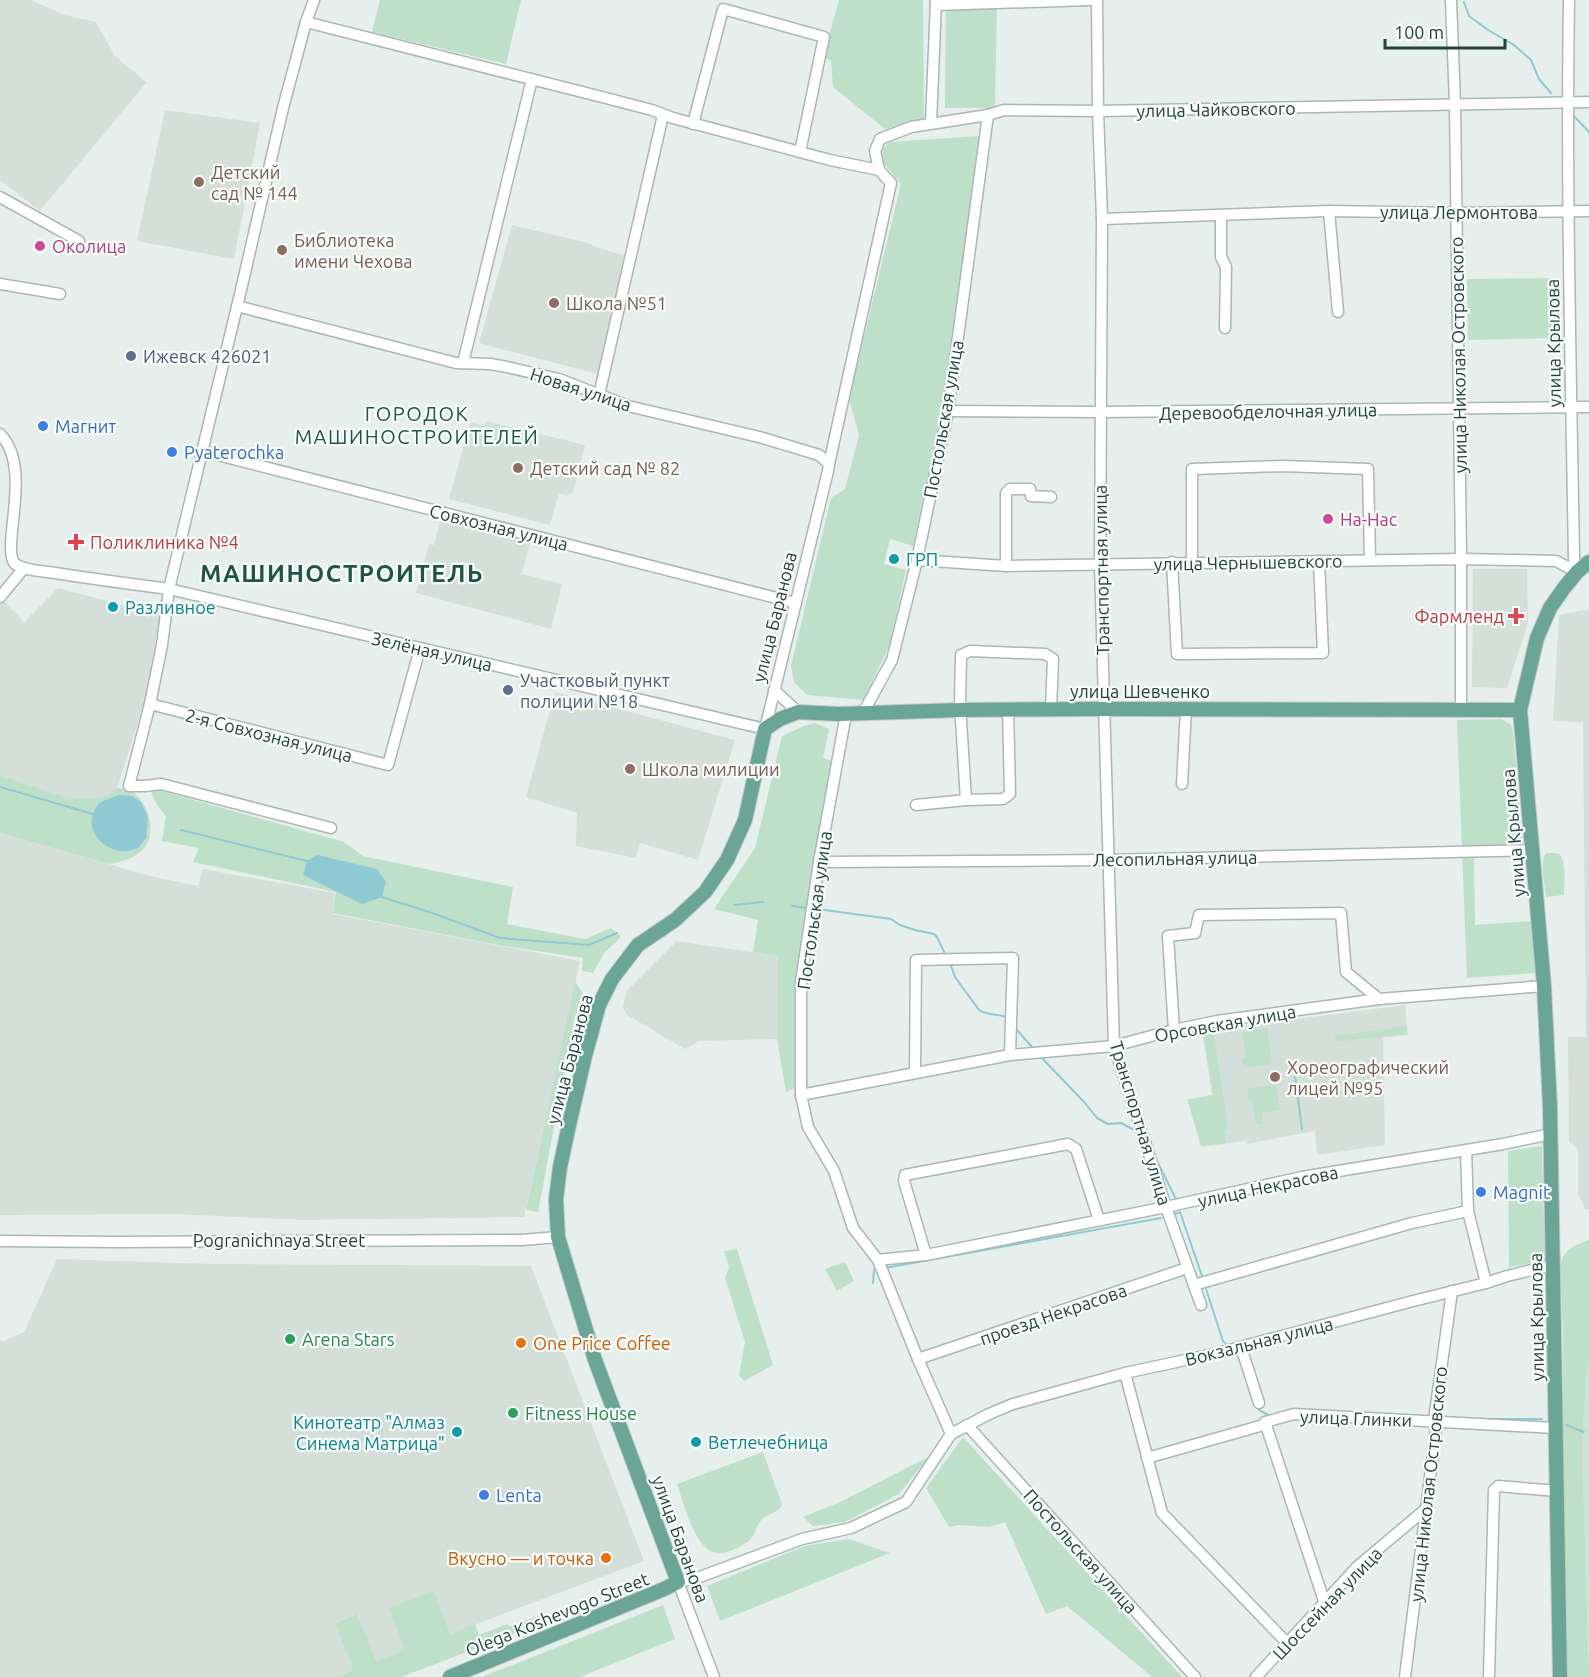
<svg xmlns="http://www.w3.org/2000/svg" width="1589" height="1677" viewBox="0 0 1589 1677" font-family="Ubuntu,sans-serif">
<rect width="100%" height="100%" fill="#e6efeb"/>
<!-- built -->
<g fill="#d4dfda">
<polygon points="0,0 31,0 64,15 96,22 115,56 145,81 146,83 40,211 0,180"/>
<polygon points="165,110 260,123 234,259 137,241"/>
<polygon points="512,225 588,243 596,247 623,255 626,263 601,375 479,343"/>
<polygon points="486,421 585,445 573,492 568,496 559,493 550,525 449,499 470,422 484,426"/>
<polygon points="441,517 531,539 522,574 562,584 551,629 416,593 429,544 434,545"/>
<polygon points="1473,569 1527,569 1528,623 1507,688 1472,687"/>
<polygon points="58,588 161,615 156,638 151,682 117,788 107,797 69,798 0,775 0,604 4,601 24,622"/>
<polygon points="1583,610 1589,610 1589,1209 1586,1210 1578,1195 1578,1149 1569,1142 1568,1037 1586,1037 1583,722 1553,721 1559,615"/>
<polygon points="555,692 735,740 698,860 640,843 636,858 576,846 577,813 526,797"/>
<polygon points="0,833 150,876 198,886 203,869 335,893 333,914 580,961 524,1217 303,1220 175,1214 0,1215"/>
<polygon points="677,941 778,956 777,1039 699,1041 685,1049 627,1015 623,1008 626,992"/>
<polygon points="1405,1005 1408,1035 1383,1038 1385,1145 1317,1155 1315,1131 1247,1144 1246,1141 1201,1147 1187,1099 1212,1095 1202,1031"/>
<polygon points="57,1259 212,1264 531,1266 644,1561 376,1662 356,1614 335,1623 353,1670 336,1677 0,1677 0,1339 1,1342 24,1332"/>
<polygon points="1589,1359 1589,1677 1588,1677 1589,1653 1585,1560 1582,1446 1587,1369"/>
</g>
<!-- green -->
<g fill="#bfe0c8">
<polygon points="380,0 521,0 506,64 372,32"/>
<polygon points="839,0 923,0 924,120 885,129 833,87 831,60 823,58"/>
<polygon points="946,0 997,0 995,108 945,108"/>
<polygon points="979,136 978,160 940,418 913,546 890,539 884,564 906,570 890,644 864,700 807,695 794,682 791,666 831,498 845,489 859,435 849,399 901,184 884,163 882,150 890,142"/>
<polygon points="1559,278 1560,338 1468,340 1467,279"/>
<polygon points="1502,719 1511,725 1513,731 1524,855 1474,858 1475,925 1531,921 1535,973 1467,978 1457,720"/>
<polygon points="815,723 829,729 823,758 835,762 807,931 794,1088 786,1092 777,1039 778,956 753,952 758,920 714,909 755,848 782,736 804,726"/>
<path d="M 0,775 L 69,798 L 107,797 L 117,788 C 121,789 127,789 131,791 C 150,802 159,838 140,852 C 131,860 120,862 109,864 L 0,833 Z"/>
<polygon points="158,790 344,842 363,856 513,887 507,924 585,939 611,928 621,937 604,953 593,973 582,971 583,958 504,946 333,913 336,892 193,862 199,848 162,841 166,816 157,805 151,792"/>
<path d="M 1546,853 L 1554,853 L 1560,854 C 1567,867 1564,882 1564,895 L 1546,897 C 1545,885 1539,861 1546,853 Z"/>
<polygon points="575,982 583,993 574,1021 538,1212 526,1210"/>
<polygon points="1406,1026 1407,1034 1335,1042 1335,1036"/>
<polygon points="1213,1028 1228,1129 1224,1130 1226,1143 1201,1146 1188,1100 1213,1095 1203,1030"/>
<polygon points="1267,1028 1272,1064 1244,1068 1242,1058 1246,1057 1242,1032"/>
<polygon points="1276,1085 1280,1110 1262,1113 1263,1124 1256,1125 1252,1101 1249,1101 1247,1089"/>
<polygon points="1542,1146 1545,1261 1509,1267 1508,1151"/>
<path d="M 1589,1240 L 1589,1359 L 1587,1369 L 1582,1446 L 1589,1674 L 1588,1677 L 1567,1677 L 1563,1440 L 1563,1330 L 1560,1266 C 1564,1248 1574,1246 1589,1240 Z"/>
<polygon points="737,1249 773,1365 744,1381 739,1375 745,1342 725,1278 729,1267 724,1251"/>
<polygon points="845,1262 854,1281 837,1291 825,1269"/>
<polygon points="963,1437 1182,1677 1152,1677 1067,1606 1046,1614 1005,1522 989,1527 959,1525 949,1527 926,1488"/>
<path d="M 763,1452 L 782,1504 C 780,1514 766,1512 759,1523 C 756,1527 756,1532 753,1536 C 748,1543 738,1548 730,1551 C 697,1566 685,1505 677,1484 Z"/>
<polygon points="930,1456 899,1494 845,1522 813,1526 803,1517 840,1502"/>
<polygon points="849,1539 890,1553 720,1621 707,1586 805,1546"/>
<polygon points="434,1591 450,1634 475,1624 479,1635 507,1624 510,1626 544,1614 548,1621 401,1677 336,1677 353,1670 335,1623 357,1614 376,1661 405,1650 389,1608"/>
<polygon points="663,1605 675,1639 580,1677 482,1677"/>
</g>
<!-- water -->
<g fill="#8ec9d4">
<path d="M 119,795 L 132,796 L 141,802 L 148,818 L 146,838 L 138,848 C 134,849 129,851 124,851 C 101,851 81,826 98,805 C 102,800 112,798 119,795 Z"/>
<polygon points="317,855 377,869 386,882 382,897 362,904 303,875 307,861"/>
</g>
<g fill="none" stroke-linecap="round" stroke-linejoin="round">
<!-- stream -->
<g stroke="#8ec9d4" stroke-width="2">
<polyline points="1464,2 1469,16 1488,30 1514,45 1531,60 1539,79 1551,93"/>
<polyline points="1573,115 1589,132"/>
<polyline points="0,787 93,814"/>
<polyline points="181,830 307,861"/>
<polyline points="382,897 435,914 500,938 589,945 617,933"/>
<polyline points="734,905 763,902"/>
<polyline points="792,906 808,908"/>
<polyline points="817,909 891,919 900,925 915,930 934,934 937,937 946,956"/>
<path d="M 950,963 L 955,977 L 979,1010 C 987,1016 999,1013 1008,1018"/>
<polyline points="1015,1028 1033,1048"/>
<polyline points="1040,1056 1085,1103 1097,1118 1108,1124 1121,1123 1138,1132"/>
<polyline points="1295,1076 1302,1129"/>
<polyline points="1154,1155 1176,1199"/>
<polyline points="1173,1215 1180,1212 1203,1279"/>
<polyline points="885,1268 1161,1218"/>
<polyline points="873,1283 874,1269"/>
<polyline points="1206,1289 1223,1341 1228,1346"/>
<polyline points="1258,1407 1259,1410 1270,1416"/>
<polyline points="1479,1419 1542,1419"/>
<polyline points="1566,1425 1584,1432"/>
</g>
<!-- minor casing -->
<g stroke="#a8b8b2" stroke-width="13">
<g id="minor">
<polyline points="314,0 306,22 283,108 241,290 169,589 162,645 150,704 129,786 145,786 161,784 331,828"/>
<polyline points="1097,0 1098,111 1102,219 1100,564 1114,1046 1166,1207 1201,1305"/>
<polyline points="1451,0 1455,104 1461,559 1461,711"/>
<path d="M 1569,0 C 1566,187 1571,373 1574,560 L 1577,572"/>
<polyline points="936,5 1090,0"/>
<polyline points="306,22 602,97 652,110 673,118 830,160 879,170 891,183 829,464"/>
<polyline points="931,123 936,0"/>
<polyline points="693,124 723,9 824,37 800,152"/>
<polyline points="879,170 875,151 880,139 911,127 988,115 1004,110 1098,111 1589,102"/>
<polyline points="0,197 79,241"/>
<polyline points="1329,211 1338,312"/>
<polyline points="1221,216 1221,257 1226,267 1225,328"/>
<polyline points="1102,219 1329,211 1456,213 1589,211"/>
<polyline points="0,284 60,294"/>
<polyline points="463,363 532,79"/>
<polyline points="599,395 663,115"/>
<polyline points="948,411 1100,412 1589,407"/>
<path d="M 0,434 C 34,468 0,547 15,564 C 26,571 43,571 55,573 C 93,579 131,584 169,589 L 765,729 L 828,471 L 829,464 L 819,455 L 763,438 L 628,406 L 559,379 L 507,367 L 490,364 L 456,363 L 237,306"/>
<polyline points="202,451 796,603"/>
<polyline points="917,560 1006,566 1461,559 1556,561 1577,572"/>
<polyline points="1172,562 1177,654 1323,653 1319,561"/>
<polyline points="1192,562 1192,469 1283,466 1368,469 1370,560"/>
<polyline points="1006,566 1006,493 1010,489 1030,489 1031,496 1051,497"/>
<polyline points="0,597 24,568"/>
<polyline points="774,690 798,712"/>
<polyline points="150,704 388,765 420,648"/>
<polyline points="863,713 892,660 917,560 948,411 988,115"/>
<polyline points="846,714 819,862 801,982 801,1095 808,1127 834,1171 853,1228 878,1260 918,1359 951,1434"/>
<polyline points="1182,784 1186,709"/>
<polyline points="966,800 960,704 961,655 970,651 1045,654 1053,659 1051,709"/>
<polyline points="916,805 966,800 1003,799 1010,794 1008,709"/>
<polyline points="819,862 1109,860 1532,850"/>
<polyline points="1174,1030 1168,936 1195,933 1199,915 1341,913 1346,972 1379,999"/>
<polyline points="915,1073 916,960 1013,958 1010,1055"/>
<polyline points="801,1095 1010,1055 1114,1046 1174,1030 1217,1021 1379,999 1544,986"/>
<polyline points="1466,1150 1468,1211 1486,1283"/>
<polyline points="0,1241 116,1242 522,1240 558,1237"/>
<polyline points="926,1255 904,1181 905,1175 1068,1144 1076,1149 1099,1220"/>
<polyline points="878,1260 926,1255 1166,1207 1302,1177 1503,1144 1551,1134"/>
<polyline points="1194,1285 1412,1223 1468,1211"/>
<polyline points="1241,1347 1259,1403"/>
<polyline points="918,1359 1187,1268"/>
<polyline points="1125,1373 1162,1513 1287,1643"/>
<polyline points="967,1425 1195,1677"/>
<polyline points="1147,1458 1267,1424"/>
<polyline points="1324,1601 1265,1422 1294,1414 1556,1428"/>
<polyline points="714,1677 678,1582 697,1578 802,1539 851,1528 906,1502 951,1434 989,1414 1013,1404 1125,1373 1218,1353 1413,1301 1486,1283 1507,1276 1553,1265"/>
<polyline points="1256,1677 1358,1566 1427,1508"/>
<polyline points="1405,1677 1437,1421 1435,1413 1452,1291"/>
<polyline points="1489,1677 1494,1490 1498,1486 1557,1491"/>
</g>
</g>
<!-- major casing -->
<g stroke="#c2cac8" stroke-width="16">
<g id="major">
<polyline points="450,1677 664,1589 678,1582 595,1360 558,1237 556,1199 560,1167 569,1125 585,1056 599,1005 612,979 638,945 675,920 705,892 727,860 745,820 765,729 780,719 798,712 839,714 961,710 1104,709 1520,710"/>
<polyline points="1560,1677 1550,1107 1544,986 1520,710 1537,638 1550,608 1564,588 1577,572 1589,562"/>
</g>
</g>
<!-- minor -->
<use href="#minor" stroke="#fff" stroke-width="10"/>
<!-- major -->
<use href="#major" stroke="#6aa596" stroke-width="14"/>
</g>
<!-- markers -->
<g fill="#8d6e63" stroke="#f7fbf9" stroke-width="2">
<circle cx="199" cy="182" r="6"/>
<circle cx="282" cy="250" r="6"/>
<circle cx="554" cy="303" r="6"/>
<circle cx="518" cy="468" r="6"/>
<circle cx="630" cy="769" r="6"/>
<circle cx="1275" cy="1077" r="6"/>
</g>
<g fill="#d1479c" stroke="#f7fbf9" stroke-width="2">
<circle cx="40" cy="246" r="6"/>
<circle cx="1328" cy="519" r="6"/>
</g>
<g fill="#5c6f8a" stroke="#f7fbf9" stroke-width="2">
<circle cx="131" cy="356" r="6"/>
<circle cx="508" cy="690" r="6"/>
</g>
<g fill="#3f7fe0" stroke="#f7fbf9" stroke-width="2">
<circle cx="43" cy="426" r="6"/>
<circle cx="172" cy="452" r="6"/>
<circle cx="1481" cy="1192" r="6"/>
<circle cx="484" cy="1495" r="6"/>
</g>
<g fill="#e0444e" stroke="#f7fbf9" stroke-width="2">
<path d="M73 533h6v6h6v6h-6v6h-6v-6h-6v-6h6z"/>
<path d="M1513 607h6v6h6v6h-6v6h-6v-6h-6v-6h6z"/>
</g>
<g fill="#0f9aa8" stroke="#f7fbf9" stroke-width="2">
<circle cx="894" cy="559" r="6"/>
<circle cx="113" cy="607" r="6"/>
<circle cx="457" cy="1432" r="6"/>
<circle cx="696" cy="1442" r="6"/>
</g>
<g fill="#2e9e5b" stroke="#f7fbf9" stroke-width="2">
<circle cx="290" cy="1339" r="6"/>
<circle cx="513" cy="1413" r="6"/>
</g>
<g fill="#e8710a" stroke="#f7fbf9" stroke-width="2">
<circle cx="521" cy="1343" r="6"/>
<circle cx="606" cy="1558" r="6"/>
</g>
<g text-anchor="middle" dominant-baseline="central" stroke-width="4.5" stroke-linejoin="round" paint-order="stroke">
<!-- street labels -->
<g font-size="18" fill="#24423a" stroke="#f7fbf9">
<text transform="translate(1216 109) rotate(-1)">улица Чайковского</text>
<text x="1459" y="212">улица Лермонтова</text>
<text transform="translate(1553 343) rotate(-91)">улица Крылова</text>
<text transform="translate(1458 355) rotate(-91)">улица Николая Островского</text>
<text transform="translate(581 389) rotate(18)">Новая улица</text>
<text transform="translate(1268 411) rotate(-1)">Деревообделочная улица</text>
<text transform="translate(943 419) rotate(-80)">Постольская улица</text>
<text transform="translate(499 527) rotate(14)">Совхозная улица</text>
<text transform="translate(1248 562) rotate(-1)">улица Чернышевского</text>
<text transform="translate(1101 570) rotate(-91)">Транспортная улица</text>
<text transform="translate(774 617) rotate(-76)">улица Баранова</text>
<text transform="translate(432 651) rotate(13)">Зелёная улица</text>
<text x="1140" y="691">улица Шевченко</text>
<text transform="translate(269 735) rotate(14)">2-я Совхозная улица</text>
<text transform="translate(1513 833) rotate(-95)">улица Крылова</text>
<text transform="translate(1175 858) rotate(-1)">Лесопильная улица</text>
<text transform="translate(814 910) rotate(-82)">Постольская улица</text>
<text transform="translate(1225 1023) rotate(-10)">Орсовская улица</text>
<text transform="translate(569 1059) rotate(-75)">улица Баранова</text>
<text transform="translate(1141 1123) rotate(73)">Транспортная улица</text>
<text transform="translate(1268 1186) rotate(-12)">улица Некрасова</text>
<text x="279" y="1240">Pogranichnaya Street</text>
<text transform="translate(1053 1314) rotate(-19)">проезд Некрасова</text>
<text transform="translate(1536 1317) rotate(-91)">улица Крылова</text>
<text transform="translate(1259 1341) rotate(-14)">Вокзальная улица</text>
<text transform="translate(1356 1418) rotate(2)">улица Глинки</text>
<text transform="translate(1428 1484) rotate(-84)">улица Николая Островского</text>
<text transform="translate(681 1539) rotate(70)">улица Баранова</text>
<text transform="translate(1081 1551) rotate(48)">Постольская улица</text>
<text transform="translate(1327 1603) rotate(-46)">Шоссейная улица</text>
<text transform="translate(557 1614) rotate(-22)">Olega Koshevogo Street</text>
</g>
<!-- education labels -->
<g font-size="18" fill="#785e54" stroke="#f7fbf9" text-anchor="start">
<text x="211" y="172">Детский<tspan x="211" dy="21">сад № 144</tspan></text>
<text x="294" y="240">Библиотека<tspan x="294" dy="21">имени Чехова</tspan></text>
<text x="566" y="303">Школа №51</text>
<text x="530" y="468">Детский сад № 82</text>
<text x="642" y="769">Школа милиции</text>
<text x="1287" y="1067">Хореографический<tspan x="1287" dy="21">лицей №95</tspan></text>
</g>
<!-- hotel labels -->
<g font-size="18" fill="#b23c85" stroke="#f7fbf9" text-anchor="start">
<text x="52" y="246">Околица</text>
<text x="1340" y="519">На-Нас</text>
</g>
<!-- service labels -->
<g font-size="18" fill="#4e5e75" stroke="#f7fbf9" text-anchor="start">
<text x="143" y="356">Ижевск 426021</text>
<text x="520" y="680">Участковый пункт<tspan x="520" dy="21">полиции №18</tspan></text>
</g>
<!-- shop labels -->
<g font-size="18" fill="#366cbe" stroke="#f7fbf9" text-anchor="start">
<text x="55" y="426">Магнит</text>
<text x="184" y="452">Pyaterochka</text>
<text x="1493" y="1192">Magnit</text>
<text x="496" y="1495">Lenta</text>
</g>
<!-- health labels -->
<g font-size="18" fill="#be3a42" stroke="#f7fbf9" text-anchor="start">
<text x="90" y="542">Поликлиника №4</text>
<text x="1504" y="616" text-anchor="end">Фармленд</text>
</g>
<!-- culture labels -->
<g font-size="18" fill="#0d838f" stroke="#f7fbf9" text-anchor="start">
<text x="906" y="559">ГРП</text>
<text x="125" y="607">Разливное</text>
<text x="445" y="1422" text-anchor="end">Кинотеатр "Алмаз<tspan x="445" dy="21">Синема Матрица"</tspan></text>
<text x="708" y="1442">Ветлечебница</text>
</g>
<!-- leisure labels -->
<g font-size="18" fill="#27864d" stroke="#f7fbf9" text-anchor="start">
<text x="302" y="1339">Arena Stars</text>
<text x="525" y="1413">Fitness House</text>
</g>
<!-- food labels -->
<g font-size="18" fill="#c56008" stroke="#f7fbf9" text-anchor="start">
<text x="533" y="1343">One Price Coffee</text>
<text x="594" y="1558" text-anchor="end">Вкусно — и точка</text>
</g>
<!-- neighbourhood labels -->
<g font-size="20" letter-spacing="1.5" fill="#1f5548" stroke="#f7fbf9">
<text x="417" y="413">ГОРОДОК<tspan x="417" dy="23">МАШИНОСТРОИТЕЛЕЙ</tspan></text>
</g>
<!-- district labels -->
<g font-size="24" font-weight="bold" letter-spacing="1.5" fill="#1f5548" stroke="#f7fbf9">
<text x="342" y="573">МАШИНОСТРОИТЕЛЬ</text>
</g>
</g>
<!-- scale -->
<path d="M1385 39v9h120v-9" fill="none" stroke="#24423a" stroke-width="3"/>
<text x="1394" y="39" font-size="18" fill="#24423a" stroke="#f7fbf9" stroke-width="4.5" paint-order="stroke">100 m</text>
</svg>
